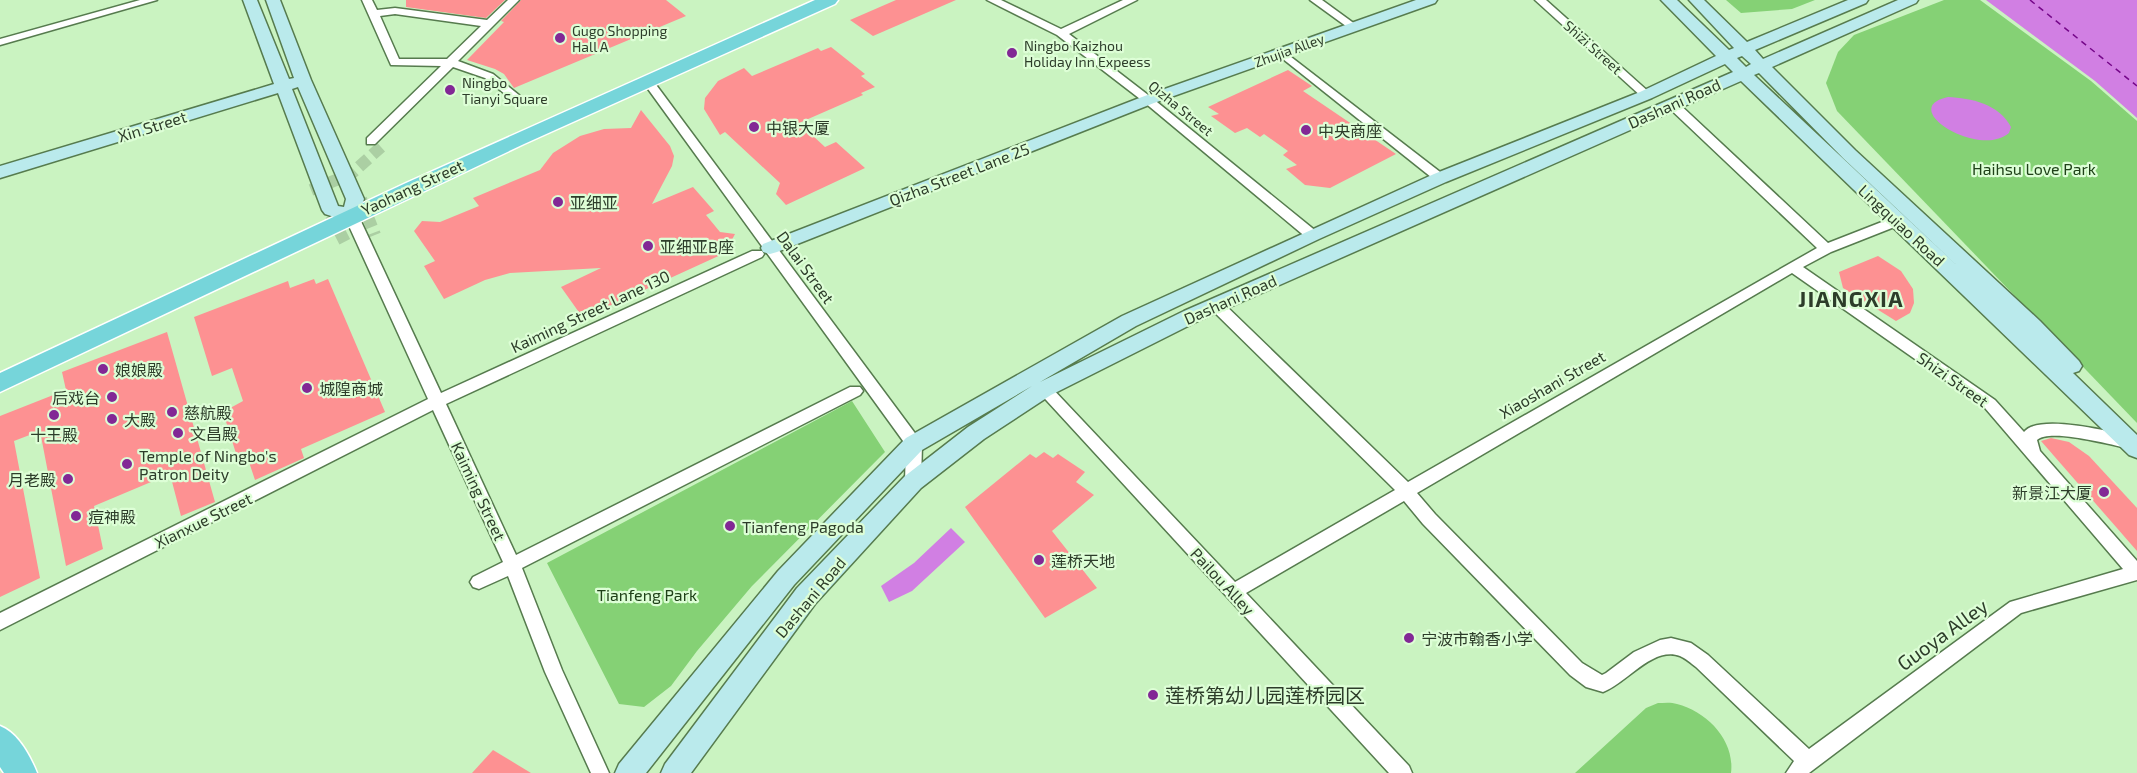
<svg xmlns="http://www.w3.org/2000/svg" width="2137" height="773" viewBox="0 0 2137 773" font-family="'Exo 2','Noto Sans SC',sans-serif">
<rect width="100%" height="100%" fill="#caf3c1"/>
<!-- green -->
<g fill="#85d175">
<polygon points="1726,0 1815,0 1792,9 1741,13"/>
<polygon points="1944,0 1980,0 2091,81 2137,121 2137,423 1837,111 1826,83 1838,52 1854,35"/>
<polygon points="852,401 885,452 752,586 697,651 671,686 644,707 619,704 547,563"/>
<path d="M 1658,703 C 1664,703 1671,702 1677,704 C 1708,712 1735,741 1731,773 L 1575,773 L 1646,708 Z"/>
</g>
<!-- water -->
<g fill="#d17fe3">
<polygon points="1986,0 2137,0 2137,118 2095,81"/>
<path d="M 1948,97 C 1971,98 1999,104 2011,127 L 2009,133 C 1979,159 1896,108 1948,97 Z"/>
<polygon points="951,528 965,542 912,591 889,602 881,586 914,563"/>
</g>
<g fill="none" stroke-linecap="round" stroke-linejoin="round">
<!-- ferry -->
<polyline stroke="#750789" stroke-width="1.5" stroke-dasharray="6 5" stroke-linecap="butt" points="2030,0 2137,86"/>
</g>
<!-- building -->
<g fill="#fd9192">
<polygon points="406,0 505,0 486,18 406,7"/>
<polygon points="521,0 666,0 686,16 514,88 504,74 495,69 467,60 504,22 501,21"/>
<polygon points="896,0 956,0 873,36 850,20"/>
<polygon points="831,47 865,74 861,76 875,87 861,93 863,95 799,123 825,147 836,142 865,168 786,205 776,194 780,183 725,132 720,135 704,109 705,98 718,81 744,68 752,76 818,48 821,51"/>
<polygon points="1288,70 1312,86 1303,91 1396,154 1330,188 1305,185 1286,169 1297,165 1283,155 1288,151 1264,134 1260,137 1247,128 1235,133 1211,116 1219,114 1208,107"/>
<polygon points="641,110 670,146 674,156 672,166 652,204 693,187 714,211 706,215 720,232 735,234 725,253 583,318 561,287 601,268 510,273 485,280 444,299 424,266 435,261 414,231 422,221 440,222 479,206 473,198 540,170 553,153 580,136 604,129 631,128"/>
<polygon points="1878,256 1901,271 1913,289 1914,303 1910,313 1896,321 1843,288 1839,272"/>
<polygon points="314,279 316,284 328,279 385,412 301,449 304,458 255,480 248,459 239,463 223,412 243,401 232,368 212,376 194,317 288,281 290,288"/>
<polygon points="167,332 215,502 181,516 170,474 94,506 103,549 66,566 40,431 14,441 40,578 0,597 0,416 66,390 62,372"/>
<polygon points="2051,438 2069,442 2089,456 2137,508 2137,551 2041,441"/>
<polygon points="1044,452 1053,458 1058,454 1085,472 1076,482 1094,495 1052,531 1097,588 1045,618 965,507 1030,454 1036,458"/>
<polygon points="493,750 531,773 472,773"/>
</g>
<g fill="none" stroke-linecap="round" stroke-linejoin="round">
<!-- street-tunnel -->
<g stroke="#abcfa3" stroke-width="12" stroke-dasharray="12 6" stroke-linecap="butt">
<polyline points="311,190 351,174 381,147"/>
<polyline points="361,199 375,235"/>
<polyline points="331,215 347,246"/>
</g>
<!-- street casing -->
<g stroke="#567b4e" stroke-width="3">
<g id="street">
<polygon points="140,0 157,0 0,45 0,39"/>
<path d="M 362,0 L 372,0 L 377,10 L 395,8 L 487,20 L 508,0 L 519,0 L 458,61 L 493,74 L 525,100 L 523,102 L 515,102 L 485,78 L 453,67 L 375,144 L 367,144 L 367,138 L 441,66 L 391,65 ZM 395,14 L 481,26 L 447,59 L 399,59 L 380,16 Z"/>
<polygon points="987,0 1001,0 1061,29 1123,0 1137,0 1069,34 1152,98 1317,232 1319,235 1317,238 1307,238 1144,102 1057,35"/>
<polygon points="1310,0 1322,0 1359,27 1354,30 1350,29"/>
<polygon points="1535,0 1546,0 1650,93 1650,97 1642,97"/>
<polygon points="1282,50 1444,175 1446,178 1444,181 1436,181 1278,55 1278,51"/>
<polygon points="647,77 651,78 920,440 922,444 921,482 919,487 913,489 907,487 905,482 906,445 643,82 641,80"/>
<path d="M 1672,100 L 1676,101 L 1828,243 L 1892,218 L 1902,218 L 1904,221 L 1902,224 L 1831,252 L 1803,267 L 1995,400 L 2024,432 C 2038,413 2116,432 2137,439 L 2137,447 L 2131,449 C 2112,445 2050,428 2037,440 L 2040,451 L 2137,561 L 2137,580 L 2021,613 L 1809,773 L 1786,773 L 1794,761 L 1696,667 C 1691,663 1685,658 1680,656 C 1652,646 1626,684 1603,692 L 1586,687 L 1570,675 L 1423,524 L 1404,501 L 1246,593 L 1409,766 L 1412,773 L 1389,773 L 1036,389 L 1039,385 L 1049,385 L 1235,582 L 1395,490 L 1211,309 L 1209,305 L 1211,301 L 1221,301 L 1408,482 L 1817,248 L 1668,107 L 1668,101 ZM 1792,273 L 1985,408 L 2123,569 L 2010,602 L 1809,749 L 1708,655 L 1691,643 L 1671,638 L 1660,640 L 1634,652 L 1606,673 L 1602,675 L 1582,663 L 1435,514 L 1417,493 Z"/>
<polygon points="351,211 358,215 441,393 752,251 762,251 764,254 762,257 446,404 516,555 850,387 860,387 863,391 860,395 522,568 562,670 609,773 591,773 545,672 508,576 479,589 473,587 470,582 473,577 503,562 433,410 0,630 0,613 428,399 344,215"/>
</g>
</g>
<!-- secondary casing -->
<g stroke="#567b4e" stroke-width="3">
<g id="secondary">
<path d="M 243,0 L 257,0 L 289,79 L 294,78 L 266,0 L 280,0 L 311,80 L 364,199 L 357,219 C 347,222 335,217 325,214 L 322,210 L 278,93 L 0,178 L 0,166 L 274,84 ZM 298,87 L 346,199 L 344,207 L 338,206 L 292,89 Z"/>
<polygon points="1416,0 1437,0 1435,3 1154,103 777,252 770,254 763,252 761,248 763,244 1142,97"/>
<path d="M 1661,0 L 1677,0 L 1729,50 L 1734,48 L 1689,0 L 1704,0 L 1747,42 L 1848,0 L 1868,0 L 1866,3 L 1755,50 L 1763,59 L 1898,0 L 1918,0 L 1916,3 L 1772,67 L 1855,150 L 2040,321 L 2079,361 L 2082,366 L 2079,371 L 2073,373 L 2137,435 L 2137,458 L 2129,455 L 1741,81 L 1198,321 L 1051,395 L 984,439 L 921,488 L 815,604 L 691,773 L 661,773 L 665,764 L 797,588 L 905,476 L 968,427 L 1032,386 L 922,450 L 794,585 L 646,773 L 615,773 L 619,764 L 778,571 L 906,438 L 1122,316 L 1434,174 L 1640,92 L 1716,56 ZM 1742,56 L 1751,64 L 1746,67 L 1737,58 ZM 1725,64 L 1733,72 L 1184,311 L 1040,382 L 1136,326 L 1319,239 L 1446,182 L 1652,98 ZM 1759,73 L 1843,158 L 1964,272 L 1754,75 Z"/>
</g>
</g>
<!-- primary casing -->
<g stroke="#fff" stroke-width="3">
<g id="primary">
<polygon points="815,0 838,0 835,4 524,144 0,392 0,373 406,183"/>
<path d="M 0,726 C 18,733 30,756 37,773 L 4,773 L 0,767 Z"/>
</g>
</g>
<!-- street -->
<use href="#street" fill="#fff" fill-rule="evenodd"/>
<!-- secondary -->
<use href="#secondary" fill="#baeaec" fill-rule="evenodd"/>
<!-- primary -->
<use href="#primary" fill="#76d5da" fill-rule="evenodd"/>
</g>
<!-- markers -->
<g fill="#822895" stroke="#ddfed6" stroke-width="2">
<circle cx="560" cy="38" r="6"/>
<circle cx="1012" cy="53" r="6"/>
<circle cx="450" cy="90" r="6"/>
<circle cx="754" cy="127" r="6"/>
<circle cx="1306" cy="130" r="6"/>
<circle cx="558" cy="202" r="6"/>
<circle cx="648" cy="246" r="6"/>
<circle cx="103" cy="369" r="6"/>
<circle cx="307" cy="388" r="6"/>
<circle cx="112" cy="397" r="6"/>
<circle cx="172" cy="412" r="6"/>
<circle cx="54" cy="415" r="6"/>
<circle cx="112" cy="419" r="6"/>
<circle cx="178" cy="433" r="6"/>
<circle cx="127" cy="464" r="6"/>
<circle cx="68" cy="479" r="6"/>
<circle cx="2104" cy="492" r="6"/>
<circle cx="76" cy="516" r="6"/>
<circle cx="730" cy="526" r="6"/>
<circle cx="1039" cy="560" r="6"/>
<circle cx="1409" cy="638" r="6"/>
<circle cx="1153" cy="695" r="6"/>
</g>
<g text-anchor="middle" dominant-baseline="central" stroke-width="4.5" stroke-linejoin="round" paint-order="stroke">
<!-- far-poi labels -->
<g font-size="14" fill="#2d3d2a" stroke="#ddfed6" text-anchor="start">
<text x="572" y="30">Gugo Shopping<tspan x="572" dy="16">Hall A</tspan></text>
<text x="1024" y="45">Ningbo Kaizhou<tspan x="1024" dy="16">Holiday Inn Expeess</tspan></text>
<text x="462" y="82">Ningbo<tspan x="462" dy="16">Tianyi Square</tspan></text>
</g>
<!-- far-street labels -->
<g font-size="14" fill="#2d3d2a" stroke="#ddfed6">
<text transform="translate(1593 47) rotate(42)">Shizi Street</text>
<text transform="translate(1289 50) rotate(-20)">Zhujia Alley</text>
<text transform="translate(1181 108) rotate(39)">Qizha Street</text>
</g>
<!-- street labels -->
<g font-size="16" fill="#2d3d2a" stroke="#ddfed6">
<text transform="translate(1674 103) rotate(-24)">Dashani Road</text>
<text transform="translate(152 126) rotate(-17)">Xin Street</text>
<text transform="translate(959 174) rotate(-21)">Qizha Street Lane 25</text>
<text transform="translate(412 187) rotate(-25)">Yaohang Street</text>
<text transform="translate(1902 225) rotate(43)">Lingquiao Road</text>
<text transform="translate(806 267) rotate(54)">Dalai Street</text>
<text transform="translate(1230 299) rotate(-24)">Dashani Road</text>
<text transform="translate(590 311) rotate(-25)">Kaiming Street Lane 130</text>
<text transform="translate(1953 379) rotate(35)">Shizi Street</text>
<text transform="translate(1552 384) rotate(-30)">Xiaoshani Street</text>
<text transform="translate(479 491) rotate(65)">Kaiming Street</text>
<text transform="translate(203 520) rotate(-26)">Xianxue Street</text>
<text transform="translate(1223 581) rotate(47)">Pailou Alley</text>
<text transform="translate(810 597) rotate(-50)">Dashani Road</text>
</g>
<!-- poi labels -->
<g font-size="16" fill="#2d3d2a" stroke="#ddfed6" text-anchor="start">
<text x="766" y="127">中银大厦</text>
<text x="1318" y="130">中央商座</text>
<text x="570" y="202">亚细亚</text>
<text x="660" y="246">亚细亚B座</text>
<text x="115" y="369">娘娘殿</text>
<text x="319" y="388">城隍商城</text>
<text x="100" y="397" text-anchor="end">后戏台</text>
<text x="184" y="412">慈航殿</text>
<text x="124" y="419">大殿</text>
<text x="190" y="433">文昌殿</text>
<text x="54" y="434" text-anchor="middle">十王殿</text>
<text x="139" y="455">Temple of Ningbo's<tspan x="139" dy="18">Patron Deity</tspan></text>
<text x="56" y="479" text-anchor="end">月老殿</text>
<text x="2092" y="492" text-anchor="end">新景江大厦</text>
<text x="88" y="516">痘神殿</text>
<text x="742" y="526">Tianfeng Pagoda</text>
<text x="1051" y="560">莲桥天地</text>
<text x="1421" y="638">宁波市翰香小学</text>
</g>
<!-- park labels -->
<g font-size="16" fill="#1f4118" stroke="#ddfed6">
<text x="2034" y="168">Haihsu Love Park</text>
<text x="647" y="594">Tianfeng Park</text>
</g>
<!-- near-street labels -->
<g font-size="20" fill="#2d3d2a" stroke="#ddfed6">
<text transform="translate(1942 634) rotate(-36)">Guoya Alley</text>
</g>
<!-- near-poi labels -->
<g font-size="20" fill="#2d3d2a" stroke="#ddfed6" text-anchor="start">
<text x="1165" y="695">莲桥第幼儿园莲桥园区</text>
</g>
<!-- district labels -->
<g font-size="22" font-weight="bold" letter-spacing="1.5" fill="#2d3d2a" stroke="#ddfed6">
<text x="1851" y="298">JIANGXIA</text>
</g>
</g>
</svg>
